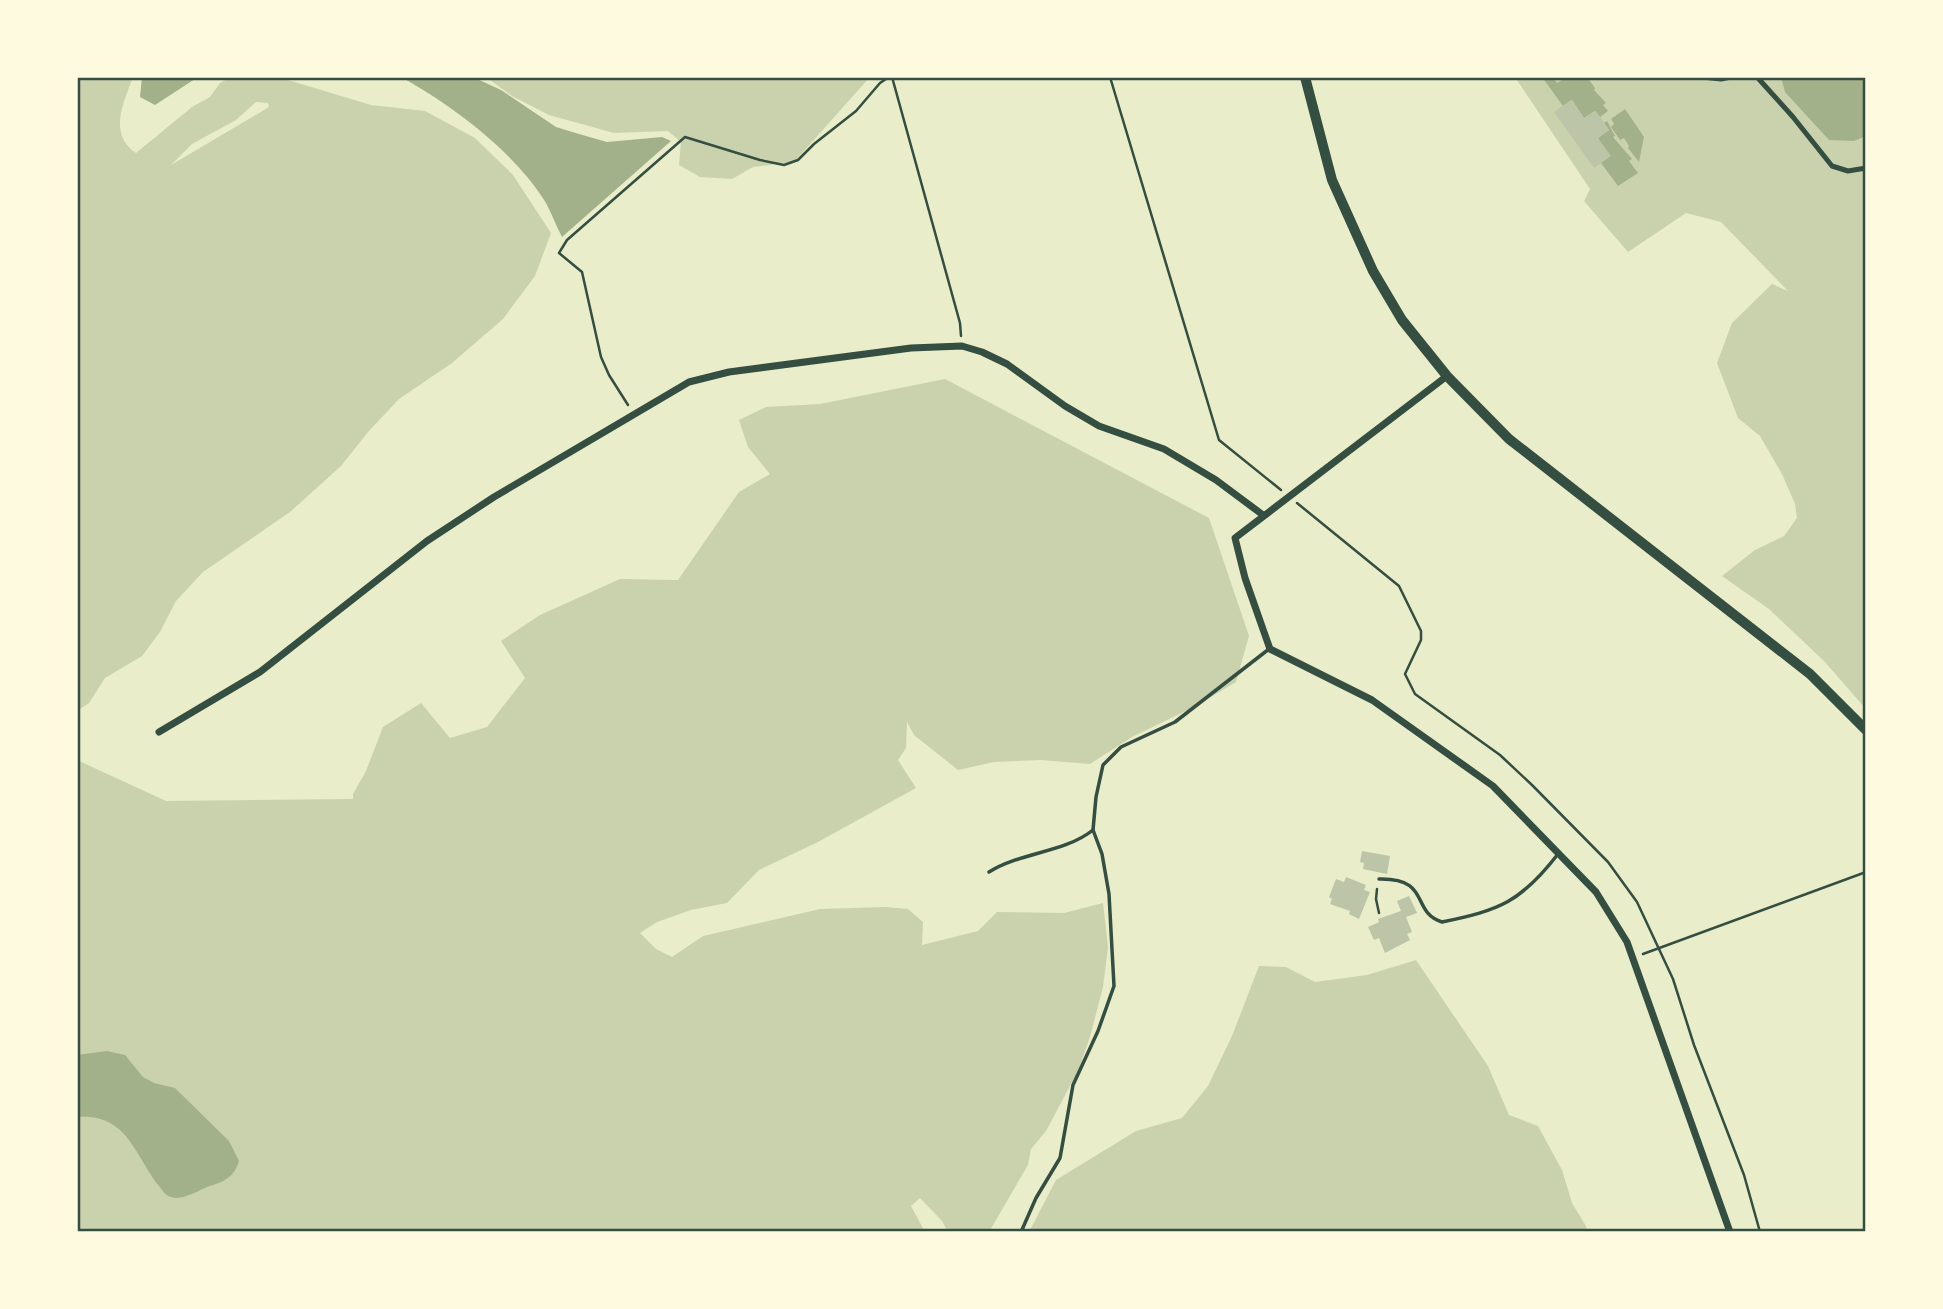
<svg xmlns="http://www.w3.org/2000/svg" width="1943" height="1309" viewBox="0 0 1943 1309" font-family="'Titillium Web',sans-serif">
<rect width="100%" height="100%" fill="#e9edc9"/>
<!-- green -->
<g fill="#cad2ad" fill-rule="evenodd">
<path d="M 77,77 L 133,77 C 123,104 108,134 136,153 L 192,107 L 210,97 L 220,83 L 231,77 L 278,77 L 371,105 L 425,111 L 475,138 L 513,175 L 551,233 L 535,276 L 503,319 L 452,363 L 399,399 L 368,432 L 341,466 L 290,512 L 203,572 L 176,601 L 160,632 L 142,656 L 105,678 L 89,703 L 77,711 ZM 256,102 L 268,103 L 269,107 L 171,165 L 192,144 L 236,120 Z"/>
<polygon points="486,77 870,77 794,162 753,167 732,179 700,177 679,165 681,142 668,131 614,133 549,115 512,96"/>
<polygon points="1515,77 1866,77 1866,709 1824,661 1769,609 1722,576 1755,550 1784,536 1797,518 1795,504 1782,474 1760,436 1738,418 1717,363 1732,323 1772,284 1788,291 1721,222 1686,213 1628,252 1584,201 1590,189"/>
<polygon points="945,379 1209,518 1249,636 1236,682 1194,707 1132,737 1090,764 1041,760 994,762 958,770 914,735 907,722 906,748 898,760 916,788 818,842 759,870 727,903 691,910 657,922 640,933 656,949 672,957 703,936 820,909 886,907 908,909 923,922 922,945 978,931 997,912 1064,913 1103,903 1108,947 1103,987 1090,1037 1078,1071 1046,1131 1031,1149 1028,1165 989,1232 948,1232 942,1221 920,1198 911,1206 925,1232 77,1232 77,760 166,801 353,799 353,794 366,771 383,727 421,703 450,738 487,727 525,678 501,641 540,615 620,579 678,580 739,492 770,474 748,447 739,420 766,407 820,404"/>
<polygon points="1416,960 1488,1066 1509,1115 1538,1126 1562,1170 1572,1203 1586,1226 1587,1232 1029,1232 1056,1180 1136,1131 1182,1118 1208,1086 1232,1036 1259,966 1286,967 1315,982 1367,975"/>
</g>
<!-- water -->
<g fill="#a3b18a">
<polygon points="142,77 198,77 155,105 140,97"/>
<path d="M 401,77 L 473,77 L 501,90 L 556,127 L 579,134 L 607,142 L 662,137 L 671,141 L 562,237 C 556,226 552,214 546,203 C 515,152 452,105 401,77 Z"/>
<polygon points="1542,77 1553,77 1557,83 1567,77 1587,77 1595,88 1594,90 1606,103 1603,105 1608,111 1600,117 1595,111 1584,118 1572,100 1563,106"/>
<polygon points="1781,77 1866,77 1866,136 1854,141 1829,140 1785,92"/>
<polygon points="1625,109 1644,137 1639,162 1628,148 1629,146 1624,138 1620,140 1611,127 1614,124 1611,119"/>
<polygon points="1607,121 1615,136 1613,137 1632,159 1629,161 1638,173 1618,186 1601,163 1598,138 1609,130 1604,123"/>
<path d="M 107,1051 L 125,1055 L 143,1077 L 154,1083 L 175,1088 L 229,1141 L 239,1161 C 234,1178 223,1182 207,1187 C 198,1191 181,1201 171,1197 C 166,1196 162,1190 159,1186 C 134,1154 127,1113 77,1117 L 77,1055 Z"/>
</g>
<!-- building -->
<g fill="#bcc5a7">
<polygon points="1571,100 1584,118 1596,111 1609,130 1598,138 1611,156 1594,168 1554,112"/>
<polygon points="1362,851 1390,856 1387,874 1363,869 1364,863 1360,862"/>
<polygon points="1346,877 1366,885 1364,890 1370,892 1359,919 1349,914 1350,911 1330,904 1332,899 1329,897 1336,879 1344,882"/>
<polygon points="1409,896 1417,913 1406,917 1412,932 1407,934 1410,940 1385,953 1379,938 1374,940 1368,927 1379,922 1378,919 1401,911 1397,901"/>
</g>
<g fill="none" stroke-linecap="round" stroke-linejoin="round">
<!-- path -->
<g stroke="#344e41" stroke-width="2.5">
<polyline points="892,77 960,323 961,336"/>
<polyline points="1110,77 1219,440 1281,490"/>
<polyline points="628,405 609,375 601,357 582,272 559,253 567,240 685,137 760,160 784,165 798,160 814,144 856,111 880,83 889,77"/>
<polyline points="1297,503 1399,586 1421,631 1421,640 1405,674 1415,694 1500,755 1532,785 1608,862 1637,902 1673,979 1694,1045 1744,1175 1760,1232"/>
<polyline points="1377,889 1376,899 1379,913"/>
<polyline points="1643,954 1866,872"/>
</g>
<!-- service -->
<g stroke="#344e41" stroke-width="3.5">
<path d="M 989,872 C 1021,852 1064,853 1093,830"/>
<path d="M 1379,879 C 1432,878 1410,912 1442,922 C 1500,910 1521,902 1558,854"/>
<polyline points="1021,1232 1036,1198 1060,1158 1073,1085 1098,1031 1114,986 1109,894 1102,854 1093,830 1096,797 1103,765 1121,747 1175,722 1269,649"/>
</g>
<!-- pedestrian -->
<g stroke="#344e41" stroke-width="5">
<polyline points="1702,77 1721,79 1731,77"/>
<polyline points="1757,77 1793,117 1832,166 1848,171 1866,168"/>
</g>
<!-- minor -->
<g stroke="#344e41" stroke-width="7">
<polyline points="1447,376 1235,538 1245,578 1270,649 1372,700 1493,786 1596,892 1627,942 1730,1232"/>
<polyline points="159,732 260,672 427,541 494,497 689,382 729,372 911,348 962,346 982,352 1007,364 1065,406 1099,426 1164,449 1216,480 1263,515"/>
</g>
<!-- secondary -->
<polyline stroke="#344e41" stroke-width="10" points="1305,77 1332,180 1373,271 1402,320 1447,376 1509,439 1810,674 1866,730"/>
</g>
<!-- border -->
<rect width="1943" height="1309" fill="none" stroke="#fefae0" stroke-width="158"/>
<rect x="79" y="79" width="1785" height="1151" fill="none" stroke="#344e41" stroke-width="2.5"/>
</svg>
